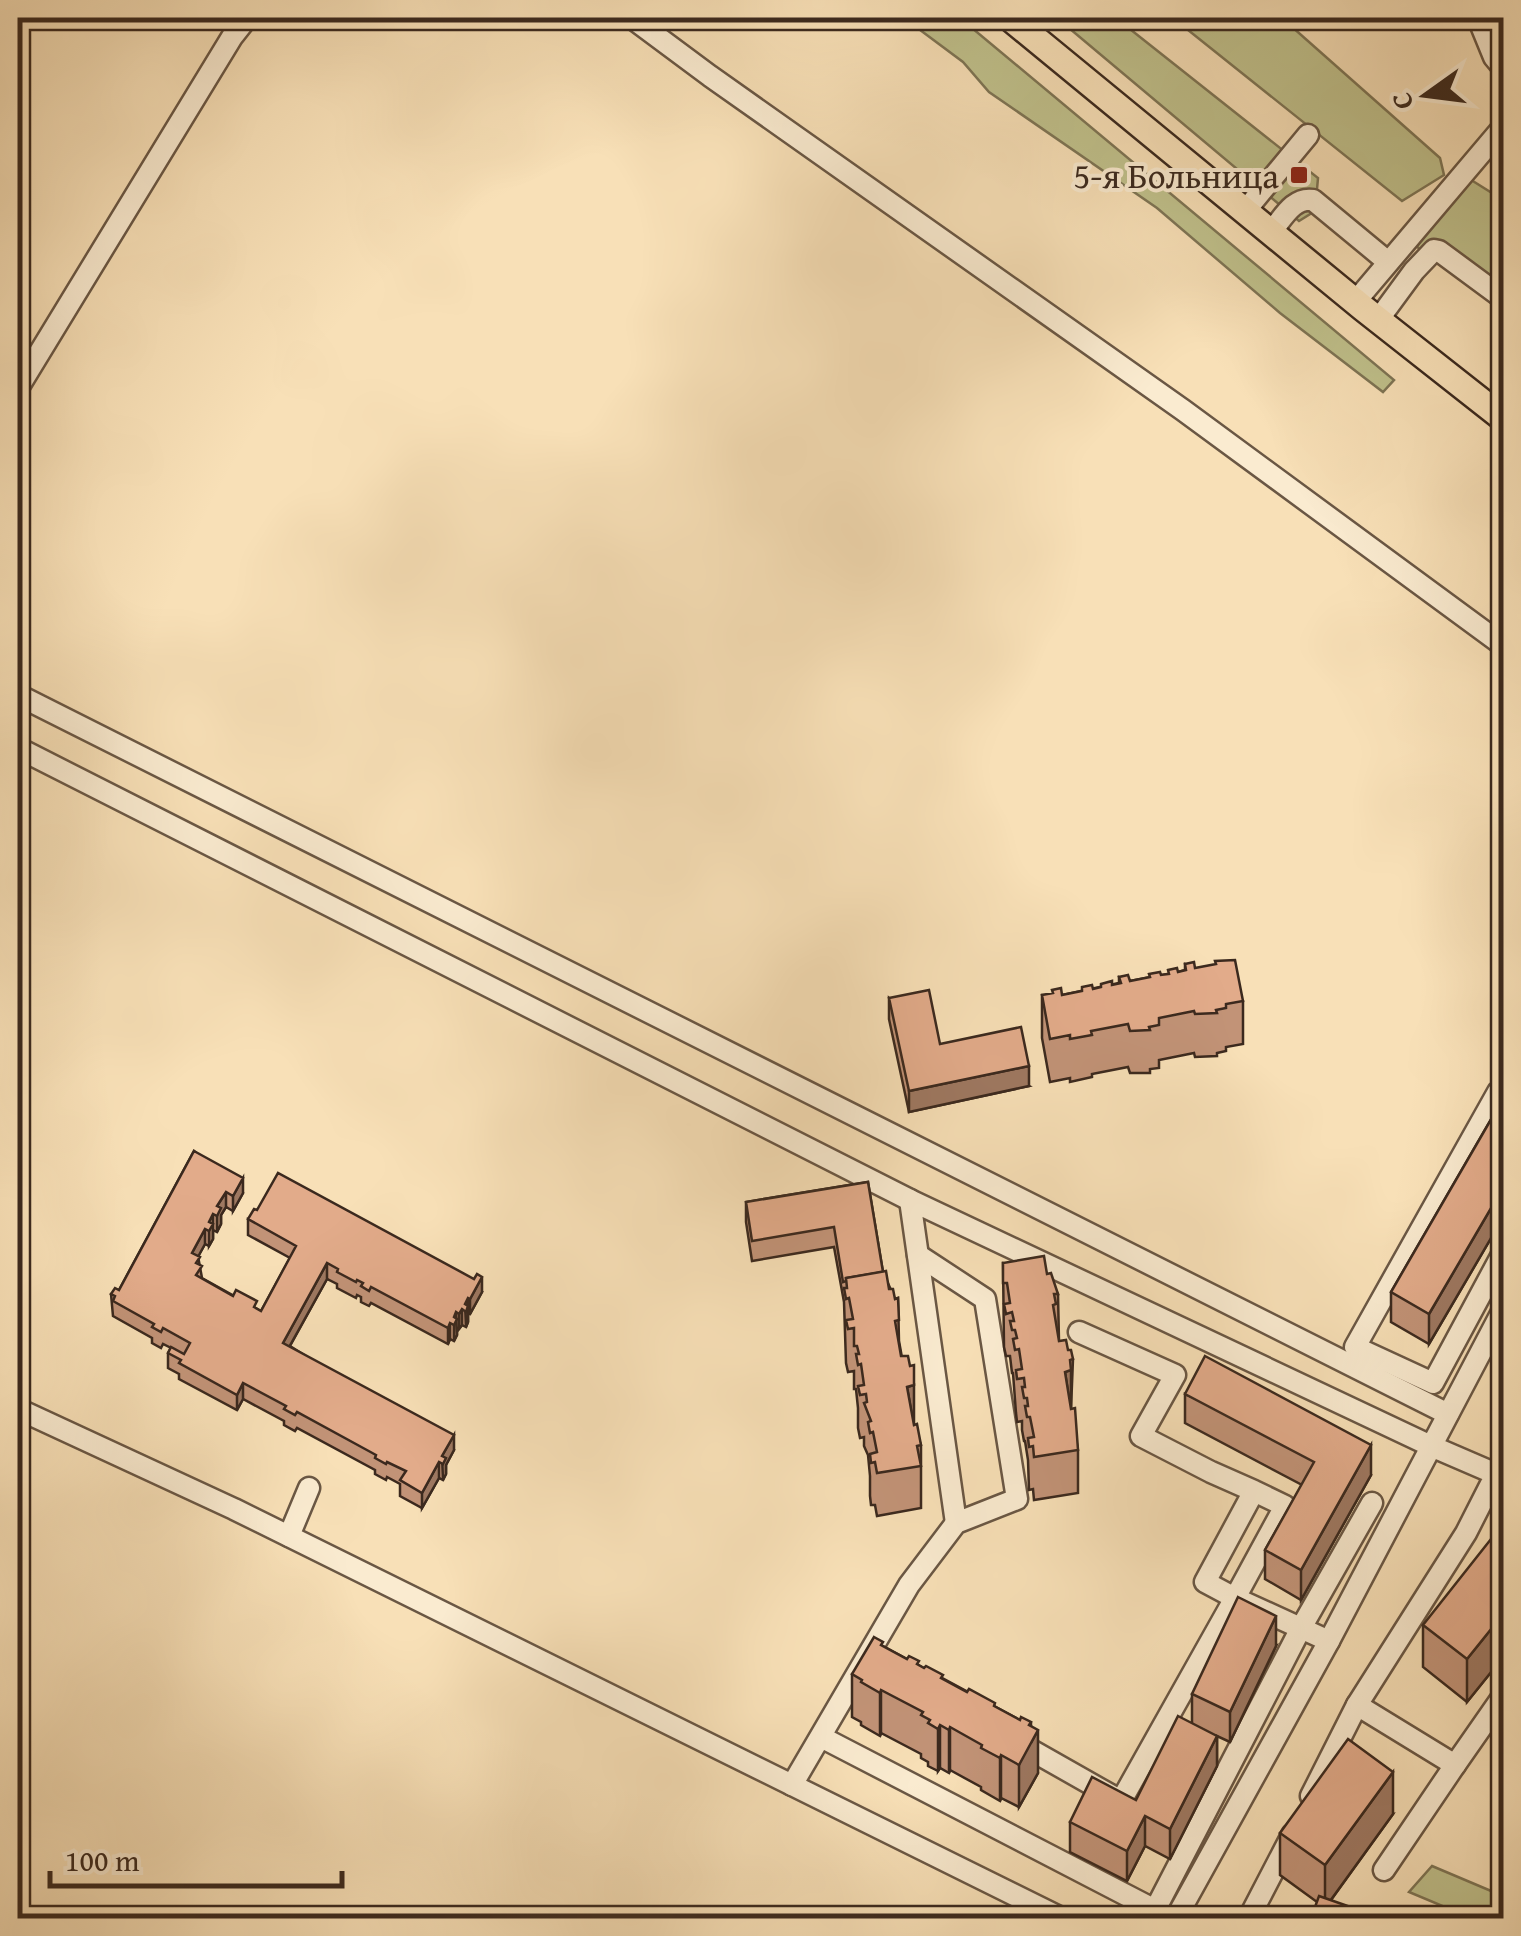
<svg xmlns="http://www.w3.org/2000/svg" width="1521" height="1936" viewBox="0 0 1521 1936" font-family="'Gentium Book Plus',serif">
<rect width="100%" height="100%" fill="#f8e0b7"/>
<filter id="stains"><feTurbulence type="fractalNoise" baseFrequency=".002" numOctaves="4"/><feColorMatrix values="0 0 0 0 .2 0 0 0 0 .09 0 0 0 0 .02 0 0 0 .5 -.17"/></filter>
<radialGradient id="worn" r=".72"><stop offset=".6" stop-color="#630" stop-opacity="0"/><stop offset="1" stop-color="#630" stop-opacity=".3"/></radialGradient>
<!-- green -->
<g fill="#c0c18c" stroke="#7e7555" stroke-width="2.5">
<polygon points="904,18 960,18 1394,380 1383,392 1280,313 1157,208 989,92 963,62"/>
<polygon points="1057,18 1116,18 1318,178 1315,211 1299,221"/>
<polygon points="1173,18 1282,18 1440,158 1444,175 1402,201"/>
<polygon points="1468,178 1503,200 1503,309 1417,247 1431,221"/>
<polygon points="1432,1866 1503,1896 1494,1918 1471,1918 1409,1892"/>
</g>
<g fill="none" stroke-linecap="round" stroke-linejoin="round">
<!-- minor casing -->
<g stroke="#6a5744" stroke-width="25">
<g id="minor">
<polyline points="632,18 710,76 1183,410 1504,646"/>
<polyline points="1478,18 1494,57 1504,69"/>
<polyline points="1245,211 1308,135"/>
<path d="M 1271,232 C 1283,218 1293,197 1313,200 L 1388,262"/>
<polyline points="1355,302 1504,126"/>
<polyline points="1378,320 1414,271 1434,250 1439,251 1504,299"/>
<polyline points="18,388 232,37 247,18"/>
<polyline points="18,695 1448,1414"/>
<polyline points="18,748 910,1200"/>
<polyline points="1504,1095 1498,1092 1355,1347 1433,1383 1504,1251"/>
<polyline points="1079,1332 1175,1375 1141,1436 1211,1472 1254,1491 1205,1582 1235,1598 1285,1506 1254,1491"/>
<polyline points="18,1409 234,1509 1061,1918"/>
<polyline points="956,1523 910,1200 1431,1446 1496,1474 1466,1533 1357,1705 1311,1796"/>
<polyline points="289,1536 309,1488"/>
<polyline points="1357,1705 1455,1765 1384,1870"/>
<polyline points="821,1737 1155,1910 1301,1628 1372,1503"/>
<polyline points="1015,1741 1121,1801 1235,1598 1329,1641"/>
<polyline points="1455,1765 1501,1699"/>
<polyline points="792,1785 909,1585 956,1523 1017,1499 985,1299 918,1255"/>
<polyline points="1176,1918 1329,1641 1504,1308"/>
<polyline points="1252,1918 1252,1912 1292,1835"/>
</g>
</g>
<!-- major casing -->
<g stroke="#3b291e" stroke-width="30">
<polyline id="major" points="1010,18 1363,308 1504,419"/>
</g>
<!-- minor -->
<use href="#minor" stroke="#faebd0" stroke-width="20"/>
<!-- major -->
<use href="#major" stroke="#f8e0b7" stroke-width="25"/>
</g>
<!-- wall -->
<g fill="#c29377" stroke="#3b291e" stroke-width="2.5">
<polygon points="1185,964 1195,968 1243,1001 1243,1044 1226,1047 1226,1051 1217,1053 1217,1056 1195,1057 1194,1053 1159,1060 1159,1068 1150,1069 1150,1073 1130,1073 1128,1067 1092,1074 1092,1077 1070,1082 1070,1078 1050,1082 1042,1038 1042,995 1062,995 1119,983 1119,977 1130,981 1178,972 1185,970"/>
<polygon points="889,998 940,1044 1029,1086 909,1112 889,1019"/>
<polygon points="1504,1097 1504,1216 1429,1344 1391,1322 1391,1292"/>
<polygon points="194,1151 243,1193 233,1211 226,1207 221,1215 221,1224 217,1232 213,1230 213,1239 209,1246 205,1244 198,1256 202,1278 261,1311 290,1258 248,1235 248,1219 482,1292 470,1314 468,1313 468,1322 466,1327 462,1325 459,1329 457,1328 457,1335 454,1341 450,1339 448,1344 371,1303 369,1306 361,1302 361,1297 357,1295 356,1298 337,1288 337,1284 327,1279 290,1346 454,1450 446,1465 446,1474 443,1480 439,1478 422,1508 400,1496 400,1484 387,1477 386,1480 375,1474 375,1470 297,1428 295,1431 284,1425 284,1421 243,1399 237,1410 179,1379 179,1374 168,1368 168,1353 171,1348 163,1344 161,1348 152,1343 152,1338 113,1316 111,1294 119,1290"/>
<polygon points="868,1182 883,1272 895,1299 898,1298 899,1341 914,1425 921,1445 921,1508 877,1516 875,1505 871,1505 870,1496 870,1476 868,1455 864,1446 864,1437 860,1438 858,1428 858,1408 856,1389 854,1389 854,1371 848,1372 846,1363 844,1302 834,1247 752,1261 746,1222 746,1202"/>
<polygon points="1003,1263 1047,1274 1058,1294 1059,1341 1068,1350 1073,1359 1071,1409 1078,1450 1078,1493 1034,1500 1033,1489 1029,1490 1028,1460 1025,1441 1024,1441 1022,1430 1022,1421 1017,1422 1016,1413 1013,1373 1012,1373 1010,1356 1006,1356 1004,1347"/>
<polygon points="1185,1394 1371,1475 1301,1600 1265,1579 1265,1550 1302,1485 1185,1423"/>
<polygon points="1504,1541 1504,1656 1467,1702 1423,1667 1423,1625"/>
<polygon points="883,1646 1031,1726 1038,1773 1019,1807 1001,1798 1000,1801 981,1790 981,1787 950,1770 949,1773 940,1768 938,1771 928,1766 928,1762 921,1758 921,1754 881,1733 880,1736 861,1725 861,1722 852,1717 852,1674"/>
<polygon points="1276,1646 1230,1742 1217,1736 1217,1766 1170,1859 1145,1846 1127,1881 1070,1852 1070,1822 1136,1800 1192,1723 1192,1694"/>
<polygon points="1393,1814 1331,1900 1317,1902 1280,1875 1280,1833"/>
</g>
<!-- shaded-wall -->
<g fill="#9e7861" stroke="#3b291e" stroke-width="2.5">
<polygon points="1029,1066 1029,1086 909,1112 909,1091"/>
<polygon points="243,1178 243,1193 233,1211 233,1196"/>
<polygon points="1504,1186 1504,1216 1429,1344 1429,1314"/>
<polygon points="226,1192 226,1207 221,1215 221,1224 217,1232 217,1206"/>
<polygon points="213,1214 213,1239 209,1246 209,1222"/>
<polygon points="205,1229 205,1244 192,1268 192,1253"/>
<polygon points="327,1263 327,1279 283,1358 283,1343"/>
<polygon points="482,1277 482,1292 470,1314 470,1299"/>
<polygon points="468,1298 468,1322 466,1327 465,1304"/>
<polygon points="462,1309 462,1325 459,1329 459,1314"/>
<polygon points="456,1312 457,1335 454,1341 454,1317"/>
<polygon points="450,1323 450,1339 448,1344 448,1328"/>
<polygon points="1071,1370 1071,1413 1065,1372"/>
<polygon points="243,1383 243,1399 237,1410 237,1395"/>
<polygon points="914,1385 914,1428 907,1387"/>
<polygon points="454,1435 454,1450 446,1465 446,1474 443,1480 442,1456"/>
<polygon points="1371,1445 1371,1475 1301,1600 1301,1570"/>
<polygon points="439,1462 439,1478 422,1508 422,1493"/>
<polygon points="1504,1613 1504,1656 1467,1702 1467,1659"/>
<polygon points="1276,1616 1276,1646 1230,1742 1230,1712"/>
<polygon points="881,1690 881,1733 880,1736 880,1693"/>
<polygon points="1031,1722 1031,1743 1038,1730 1038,1773 1019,1807 1019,1765"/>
<polygon points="940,1725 940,1768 938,1771 938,1729"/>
<polygon points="950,1727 950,1770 949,1773 949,1730"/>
<polygon points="1217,1736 1217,1766 1170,1859 1170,1829"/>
<polygon points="1001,1755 1001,1798 1000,1801 1000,1758"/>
<polygon points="1393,1772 1393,1814 1325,1908 1325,1865"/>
<polygon points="1145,1816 1145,1846 1127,1881 1127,1851"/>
</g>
<!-- building -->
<g fill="#e2ab8a" stroke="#3b291e" stroke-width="2.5">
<polygon points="1235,960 1243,1001 1226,1004 1226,1008 1216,1010 1217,1013 1195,1014 1194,1011 1159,1018 1159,1025 1149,1027 1150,1030 1130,1031 1128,1024 1091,1031 1092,1035 1070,1039 1070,1035 1050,1039 1042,995 1053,993 1052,990 1061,988 1062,995 1082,991 1082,987 1092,985 1093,989 1101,987 1101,984 1112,981 1112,985 1121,983 1119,977 1128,975 1130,981 1150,977 1149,974 1160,972 1161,975 1169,974 1168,970 1177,968 1178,972 1186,970 1185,964 1194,962 1195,968 1216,964 1215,961"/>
<polygon points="929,990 940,1044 1021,1027 1029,1066 909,1091 889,998"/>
<polygon points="1504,1097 1504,1186 1429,1314 1391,1292"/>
<polygon points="194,1151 243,1178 233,1196 226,1192 217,1206 221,1208 217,1216 213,1214 209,1222 213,1224 209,1231 205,1229 192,1253 200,1257 196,1263 202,1266 196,1275 233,1296 236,1290 257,1301 254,1307 261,1311 296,1246 248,1219 254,1209 257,1210 278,1173 474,1279 477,1274 482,1277 470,1299 468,1298 465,1304 468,1306 466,1312 462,1309 459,1314 456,1312 454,1317 457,1319 454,1325 450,1323 448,1328 371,1287 369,1291 361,1286 363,1283 357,1280 356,1282 337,1272 338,1269 327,1263 283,1343 454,1435 442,1456 446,1458 443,1464 439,1462 422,1493 400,1480 406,1471 387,1462 386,1464 375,1458 376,1455 297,1412 295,1415 284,1409 286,1406 243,1383 237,1395 179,1363 181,1360 168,1353 171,1347 184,1354 190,1343 163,1328 161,1332 152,1327 154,1324 113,1301 115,1296 111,1294 115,1288 119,1290"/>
<polygon points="868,1182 883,1272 846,1278 846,1281 843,1282 834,1227 752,1241 746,1202"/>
<polygon points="1044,1256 1047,1274 1051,1273 1058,1294 1054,1294 1056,1304 1053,1305 1059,1341 1066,1340 1068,1350 1071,1350 1073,1359 1070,1360 1071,1370 1065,1372 1071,1409 1075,1408 1078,1450 1034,1457 1033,1446 1029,1447 1028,1438 1034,1437 1030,1417 1027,1417 1025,1406 1028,1406 1027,1398 1024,1398 1022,1387 1025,1387 1024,1378 1017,1379 1016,1370 1022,1369 1019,1349 1015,1350 1013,1339 1017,1338 1015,1330 1012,1330 1010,1321 1014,1321 1012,1312 1006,1314 1004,1304 1010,1303 1007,1283 1003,1283 1003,1263"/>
<polygon points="886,1271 889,1289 893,1289 895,1299 898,1298 899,1320 895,1321 901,1356 908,1356 910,1366 914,1365 914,1385 907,1387 914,1425 917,1424 921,1445 917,1446 921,1466 877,1473 875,1462 871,1463 870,1454 877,1452 873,1432 870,1433 868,1422 871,1421 864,1403 867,1402 866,1394 860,1395 858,1386 864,1385 861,1364 858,1365 856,1354 859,1354 857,1346 854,1346 854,1328 848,1329 846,1320 853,1319 849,1298 846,1299 844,1288 847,1288 846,1278"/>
<polygon points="1205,1356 1371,1445 1301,1570 1265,1550 1314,1462 1185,1394"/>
<polygon points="1495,1534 1504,1541 1504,1613 1467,1659 1423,1625"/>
<polygon points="1238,1597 1276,1616 1230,1712 1192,1694"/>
<polygon points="874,1637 883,1642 881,1645 907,1659 909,1656 919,1661 917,1664 924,1668 926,1666 943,1675 941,1678 967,1692 969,1689 995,1703 994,1706 1020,1720 1021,1717 1031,1722 1029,1725 1038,1730 1019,1765 1001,1755 1000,1758 981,1748 982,1745 950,1727 949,1730 940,1725 938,1729 928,1723 930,1720 921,1715 923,1712 881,1690 880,1693 861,1682 862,1680 852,1674"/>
<polygon points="1178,1716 1217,1736 1170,1829 1145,1816 1127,1851 1070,1822 1092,1777 1136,1800"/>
<polygon points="1348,1739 1393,1772 1325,1865 1280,1833"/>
<polygon points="1319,1896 1382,1918 1311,1918"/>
</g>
<!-- markers -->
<rect fill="#8f2418" stroke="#faebd0" stroke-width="4" x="1289" y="165" width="20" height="20" rx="5"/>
<g text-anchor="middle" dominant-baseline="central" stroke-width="8" stroke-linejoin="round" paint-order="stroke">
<!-- poi labels -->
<g font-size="35" fill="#3b291e" stroke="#faebd0" text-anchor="end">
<text x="1279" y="175">5-я Больница</text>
</g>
</g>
<!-- margin -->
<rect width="1521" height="1936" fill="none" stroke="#f8e0b7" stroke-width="60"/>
<rect x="20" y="20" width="1481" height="1896" fill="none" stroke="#3b291e" stroke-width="5"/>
<rect x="30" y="30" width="1461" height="1876" fill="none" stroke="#3b291e" stroke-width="2.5"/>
<!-- north arrow -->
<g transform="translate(1426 95) rotate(256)" stroke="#faebd0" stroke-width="8" paint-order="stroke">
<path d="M0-8L18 38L0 25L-18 38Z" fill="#3b291e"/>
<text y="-15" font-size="28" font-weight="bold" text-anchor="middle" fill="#3b291e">С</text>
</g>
<!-- scale -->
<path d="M50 1871v15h292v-15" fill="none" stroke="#3b291e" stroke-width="5"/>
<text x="65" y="1871" font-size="30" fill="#3b291e" stroke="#faebd0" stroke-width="8" paint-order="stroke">100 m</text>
<rect width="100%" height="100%" filter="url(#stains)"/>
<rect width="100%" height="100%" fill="url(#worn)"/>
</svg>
